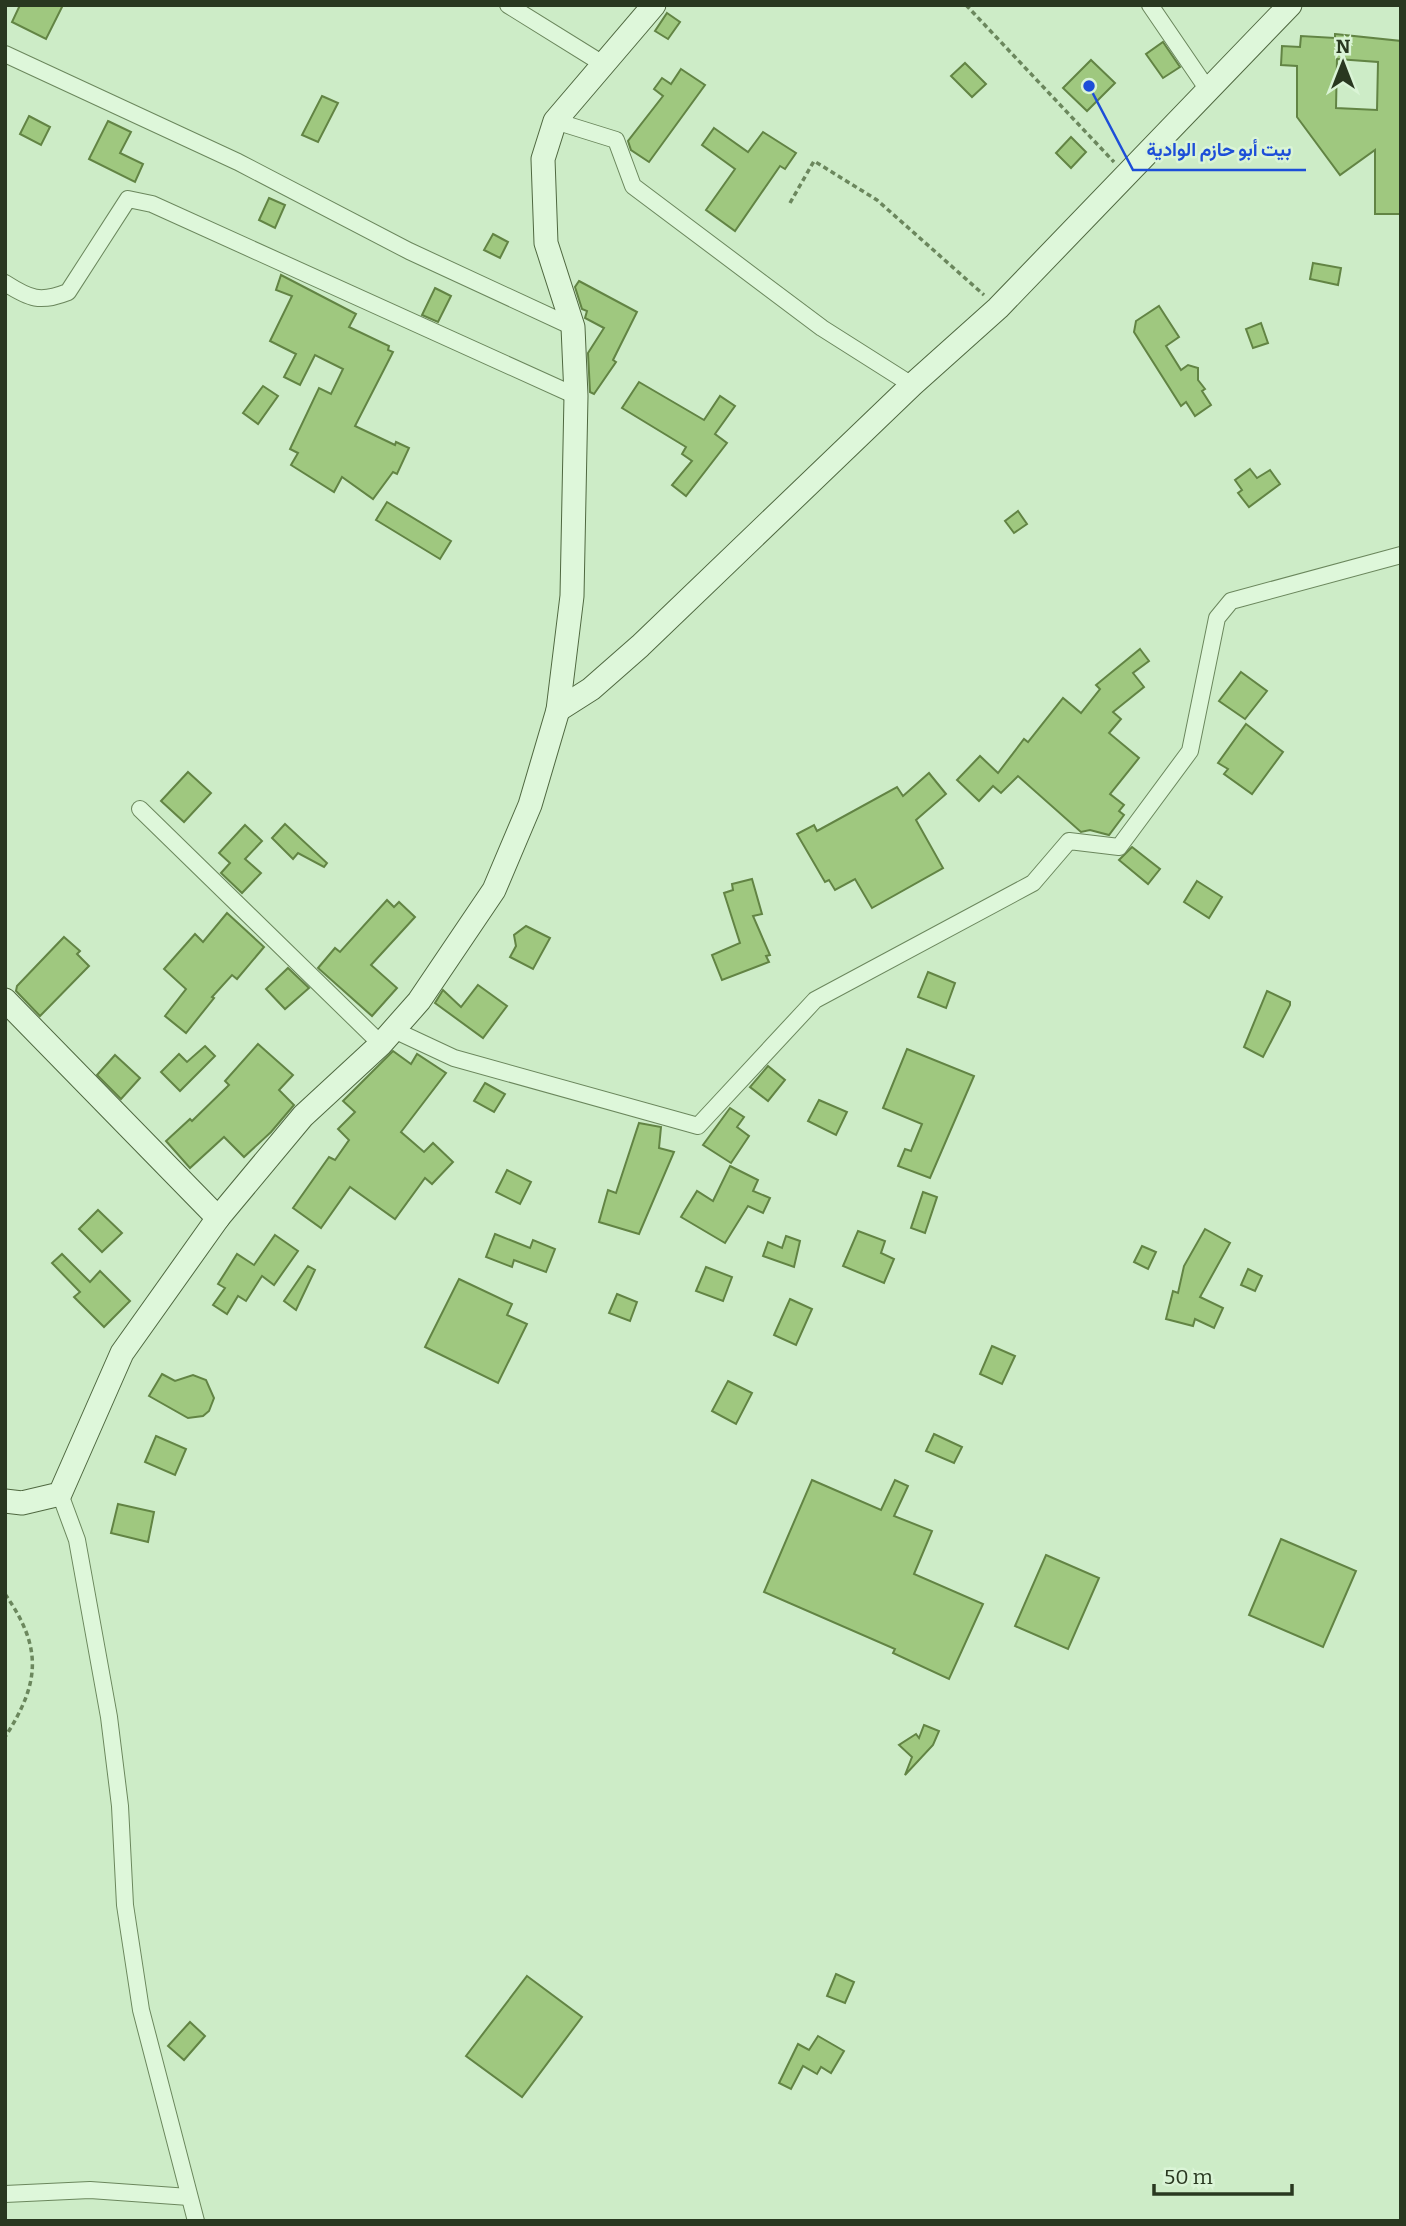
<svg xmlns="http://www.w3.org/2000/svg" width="1406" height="2226" viewBox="0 0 1406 2226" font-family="Bitter,Vazirmatn,serif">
<rect width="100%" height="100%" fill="#cdecc7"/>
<!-- building -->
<g fill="#9fc87f" stroke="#628444" stroke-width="2" fill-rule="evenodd">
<polygon points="20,5 63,5 46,39 12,22"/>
<polygon points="667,13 680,22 668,39 655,31"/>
<path d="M 1335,34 L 1401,41 L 1401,214 L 1375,214 L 1375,150 L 1340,175 L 1297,117 L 1297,66 L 1281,65 L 1282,46 L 1300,47 L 1301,36 L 1335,38 ZM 1337,59 L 1378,62 L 1377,110 L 1336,108 Z"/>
<polygon points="1163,42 1180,67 1163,78 1146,54"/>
<polygon points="1091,60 1115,83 1087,111 1063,88"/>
<polygon points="965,63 986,84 972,97 951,76"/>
<polygon points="681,69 705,85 649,162 631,150 628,141 663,96 654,89 662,78 671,84"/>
<polygon points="322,96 338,103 318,142 302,135"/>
<polygon points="29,116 50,127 41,145 20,134"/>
<polygon points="108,121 131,132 120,153 143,164 135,182 89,159"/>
<polygon points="714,128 748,152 763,132 796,153 785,169 780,166 735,231 706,210 735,169 702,145"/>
<polygon points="1071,137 1086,152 1071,168 1056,153"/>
<polygon points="269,198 285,205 275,228 259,220"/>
<polygon points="493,234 508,242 500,258 484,250"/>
<polygon points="1313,263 1341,268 1338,285 1310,279"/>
<polygon points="281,275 356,314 349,327 389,346 388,350 393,352 355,426 395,445 396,442 409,448 397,474 393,472 373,499 342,477 334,492 291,465 298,453 290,449 319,388 331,394 343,369 315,355 300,385 284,377 296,354 270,341 292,296 276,290"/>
<polygon points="579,281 637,312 613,360 616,362 594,394 590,392 588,353 604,328 585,318 587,311 582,309 575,287"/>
<polygon points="435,288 451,296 438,322 422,315"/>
<polygon points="1159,306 1179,337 1166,346 1181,370 1188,365 1198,368 1198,380 1205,389 1202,391 1211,405 1195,416 1186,402 1181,406 1134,332 1136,321"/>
<polygon points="1261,323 1268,343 1253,348 1246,329"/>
<polygon points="639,382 704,420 720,396 735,406 715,434 727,443 686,496 672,485 692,461 682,454 686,447 622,408"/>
<polygon points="263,386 278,396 258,424 243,413"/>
<polygon points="1250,469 1257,478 1270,470 1280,484 1249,507 1238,493 1242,490 1235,480"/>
<polygon points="387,502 451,541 440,559 376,520"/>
<polygon points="1018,511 1027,524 1014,533 1005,521"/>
<polygon points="1140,649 1149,661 1133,673 1144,687 1113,712 1121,719 1109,733 1139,758 1110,794 1124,805 1119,811 1124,815 1109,835 1090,830 1081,832 1018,776 1001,793 993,786 979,801 957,780 980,756 998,773 1024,739 1028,742 1063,698 1081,713 1100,689 1096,685"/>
<polygon points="1241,672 1267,691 1245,719 1219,701"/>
<polygon points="1246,724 1283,752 1252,794 1224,774 1228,769 1218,763"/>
<polygon points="188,772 211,793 184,822 161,801"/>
<polygon points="929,773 946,794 916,820 943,868 872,908 855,879 835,890 829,880 825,882 797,834 814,825 817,831 897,787 903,796"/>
<polygon points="285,824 327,863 324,867 298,853 293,859 272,838"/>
<polygon points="245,825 262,841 245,859 261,873 242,893 221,873 230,863 219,853"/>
<polygon points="1132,847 1160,869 1148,884 1119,860"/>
<polygon points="752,879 762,914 753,916 770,955 766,956 769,962 722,980 712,955 740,943 724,893 733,890 732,884"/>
<polygon points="1197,881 1222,897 1209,918 1184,902"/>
<polygon points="387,900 394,907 399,902 415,917 371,965 397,988 372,1016 318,968 335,948 340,952"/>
<polygon points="227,913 264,947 237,979 232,975 212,997 214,998 186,1033 165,1016 186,989 164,969 195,934 203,942"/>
<polygon points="526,926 550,938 533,969 510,957 516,946 514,935"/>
<polygon points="64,937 80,951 77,954 89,966 40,1016 16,991 17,986"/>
<polygon points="288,968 309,988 285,1009 266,989"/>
<polygon points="928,972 955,983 946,1008 918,997"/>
<polygon points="478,985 507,1006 483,1038 435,1003 443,990 461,1007"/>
<polygon points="1267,991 1290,1002 1290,1005 1263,1057 1244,1047"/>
<polygon points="258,1044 293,1075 279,1090 294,1105 271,1132 244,1157 224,1137 190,1168 166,1141 190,1119 192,1121 229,1085 225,1081"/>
<polygon points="205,1046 215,1056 180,1091 161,1072 179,1054 187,1062"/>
<polygon points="907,1049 974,1076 930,1178 898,1166 905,1149 911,1151 922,1124 883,1108"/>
<polygon points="393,1051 411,1064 417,1054 446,1073 401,1132 424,1152 433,1143 453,1162 432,1184 425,1178 395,1219 350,1187 321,1228 293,1208 329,1157 335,1160 349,1140 338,1129 355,1112 343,1101"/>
<polygon points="115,1055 140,1078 121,1099 97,1075"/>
<polygon points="768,1066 785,1080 768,1101 750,1087"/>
<polygon points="485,1083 505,1094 494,1112 474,1101"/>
<polygon points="819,1100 847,1112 836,1135 808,1121"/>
<polygon points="730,1108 744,1117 737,1127 749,1136 731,1163 703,1145"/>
<polygon points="639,1123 661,1127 659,1148 674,1152 639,1234 599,1222 608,1190 616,1193"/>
<polygon points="730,1166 758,1180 753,1191 770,1198 763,1213 748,1206 725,1243 681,1217 697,1191 713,1201"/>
<polygon points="507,1170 531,1182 520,1204 496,1192"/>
<polygon points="923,1192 937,1197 925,1233 911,1228"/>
<polygon points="98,1210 122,1233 102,1252 79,1229"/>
<polygon points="1205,1229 1230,1243 1200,1297 1223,1308 1214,1328 1195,1319 1193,1326 1166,1319 1173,1291 1178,1293 1184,1266"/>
<polygon points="858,1231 885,1241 881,1253 894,1259 884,1283 843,1266"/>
<polygon points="495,1234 530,1248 533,1240 555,1249 546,1272 514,1260 512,1267 486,1257"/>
<polygon points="275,1235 298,1251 274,1285 262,1276 246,1301 238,1296 227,1314 213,1305 225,1288 218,1284 237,1254 254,1265"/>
<polygon points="786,1236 800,1241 794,1267 763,1256 768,1242 782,1248"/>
<polygon points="1142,1246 1156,1252 1148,1269 1134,1262"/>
<polygon points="62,1254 90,1282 100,1271 130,1301 104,1327 74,1297 80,1292 52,1263"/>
<polygon points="308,1266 315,1270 296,1310 284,1301"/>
<polygon points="706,1267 732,1277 723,1301 696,1291"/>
<polygon points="1248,1269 1262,1276 1255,1291 1241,1285"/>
<polygon points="459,1279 512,1304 507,1315 527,1324 498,1383 425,1347"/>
<polygon points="617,1294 637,1302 630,1321 609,1313"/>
<polygon points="790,1299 812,1309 796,1345 774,1335"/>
<polygon points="992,1346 1015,1356 1002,1384 980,1374"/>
<polygon points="162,1374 175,1381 193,1375 206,1380 214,1398 209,1411 203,1416 188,1418 149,1396"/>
<polygon points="728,1381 752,1393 736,1424 712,1411"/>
<polygon points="934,1434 962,1447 954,1463 926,1451"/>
<polygon points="156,1436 186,1449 175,1475 145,1462"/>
<polygon points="812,1480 881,1510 895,1480 908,1486 894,1516 932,1531 914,1574 983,1604 949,1679 893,1653 895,1649 764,1592"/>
<polygon points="118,1504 154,1512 148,1542 111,1533"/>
<polygon points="1281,1539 1356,1571 1323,1647 1249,1615"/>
<polygon points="1046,1555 1099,1578 1068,1649 1015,1626"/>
<polygon points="924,1725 939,1731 933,1745 905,1775 912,1757 899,1745 916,1734 919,1738"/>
<polygon points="836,1974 854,1982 845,2003 827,1996"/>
<polygon points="527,1976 582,2017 522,2097 466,2056"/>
<polygon points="190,2022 205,2036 184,2060 168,2046"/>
<polygon points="818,2036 844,2051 831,2073 821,2067 817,2074 803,2066 791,2089 779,2083 798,2044 809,2050"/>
</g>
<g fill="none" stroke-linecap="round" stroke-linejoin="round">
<!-- street casing -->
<g stroke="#6b875d" stroke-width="18">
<g id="street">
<polyline points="508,5 603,64"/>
<polyline points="1150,5 1208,90"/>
<polyline points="5,54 238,162 409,251 573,327"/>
<polyline points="555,121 616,140 633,186 822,328 912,385"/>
<path d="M 5,283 C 30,299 40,303 68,292 L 128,199 L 152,204 L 576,396"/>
<polyline points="140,809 381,1044"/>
<polyline points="394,1030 454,1058 698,1126 815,1000 1033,883 1069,841 1119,847 1190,751 1217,618 1231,601 1401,555"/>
<polyline points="60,1494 77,1540 109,1717 120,1806 125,1905 141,2010 196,2221"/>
<polyline points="5,2194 90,2190 189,2197"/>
</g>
</g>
<!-- secondary casing -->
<g stroke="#4f6840" stroke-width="25">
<g id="secondary">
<polyline points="558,710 591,689 640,646 912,385 998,308 1290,5"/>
<polyline points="5,1000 218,1218"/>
<polyline points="5,1501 22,1503 60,1494 122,1353 218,1218 303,1116 381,1044 419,1001 494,890 530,805 558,710 572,596 576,396 573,327 546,243 543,159 555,121 654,5"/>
</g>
</g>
<!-- path -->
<g stroke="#6b875d" stroke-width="3.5" stroke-dasharray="5 3.5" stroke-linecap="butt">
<polyline points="966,5 1114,162"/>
<polyline points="790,203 814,161 877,200 984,295"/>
<path d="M 5,1594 C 43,1648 40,1683 5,1737"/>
</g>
<!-- street -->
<use href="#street" stroke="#def7da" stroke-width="16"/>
<!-- secondary -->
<use href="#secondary" stroke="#def7da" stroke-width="23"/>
</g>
<!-- callouts -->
<path fill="none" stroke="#1d4ed8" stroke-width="2.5" d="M1089 86L1133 170H1306"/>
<circle fill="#1d4ed8" stroke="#daf4d6" stroke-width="2.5" cx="1089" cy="86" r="7"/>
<g font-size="19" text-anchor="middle" font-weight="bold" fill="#1d4ed8" stroke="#daf4d6" stroke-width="5" stroke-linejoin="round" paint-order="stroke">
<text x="1219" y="156">بيت أبو حازم الوادية</text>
</g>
<!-- border -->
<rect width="1406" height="2226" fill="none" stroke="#293820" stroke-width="14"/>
<!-- north arrow -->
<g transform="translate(1343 63)" stroke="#daf4d6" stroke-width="5" paint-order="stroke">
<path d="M0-5L12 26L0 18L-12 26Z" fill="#293820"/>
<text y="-10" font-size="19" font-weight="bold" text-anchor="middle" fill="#293820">N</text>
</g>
<!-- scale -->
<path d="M1154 2184v10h138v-10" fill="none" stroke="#293820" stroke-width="3.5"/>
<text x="1164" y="2184" font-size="21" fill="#293820" stroke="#daf4d6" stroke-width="5" paint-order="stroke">50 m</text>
</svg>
